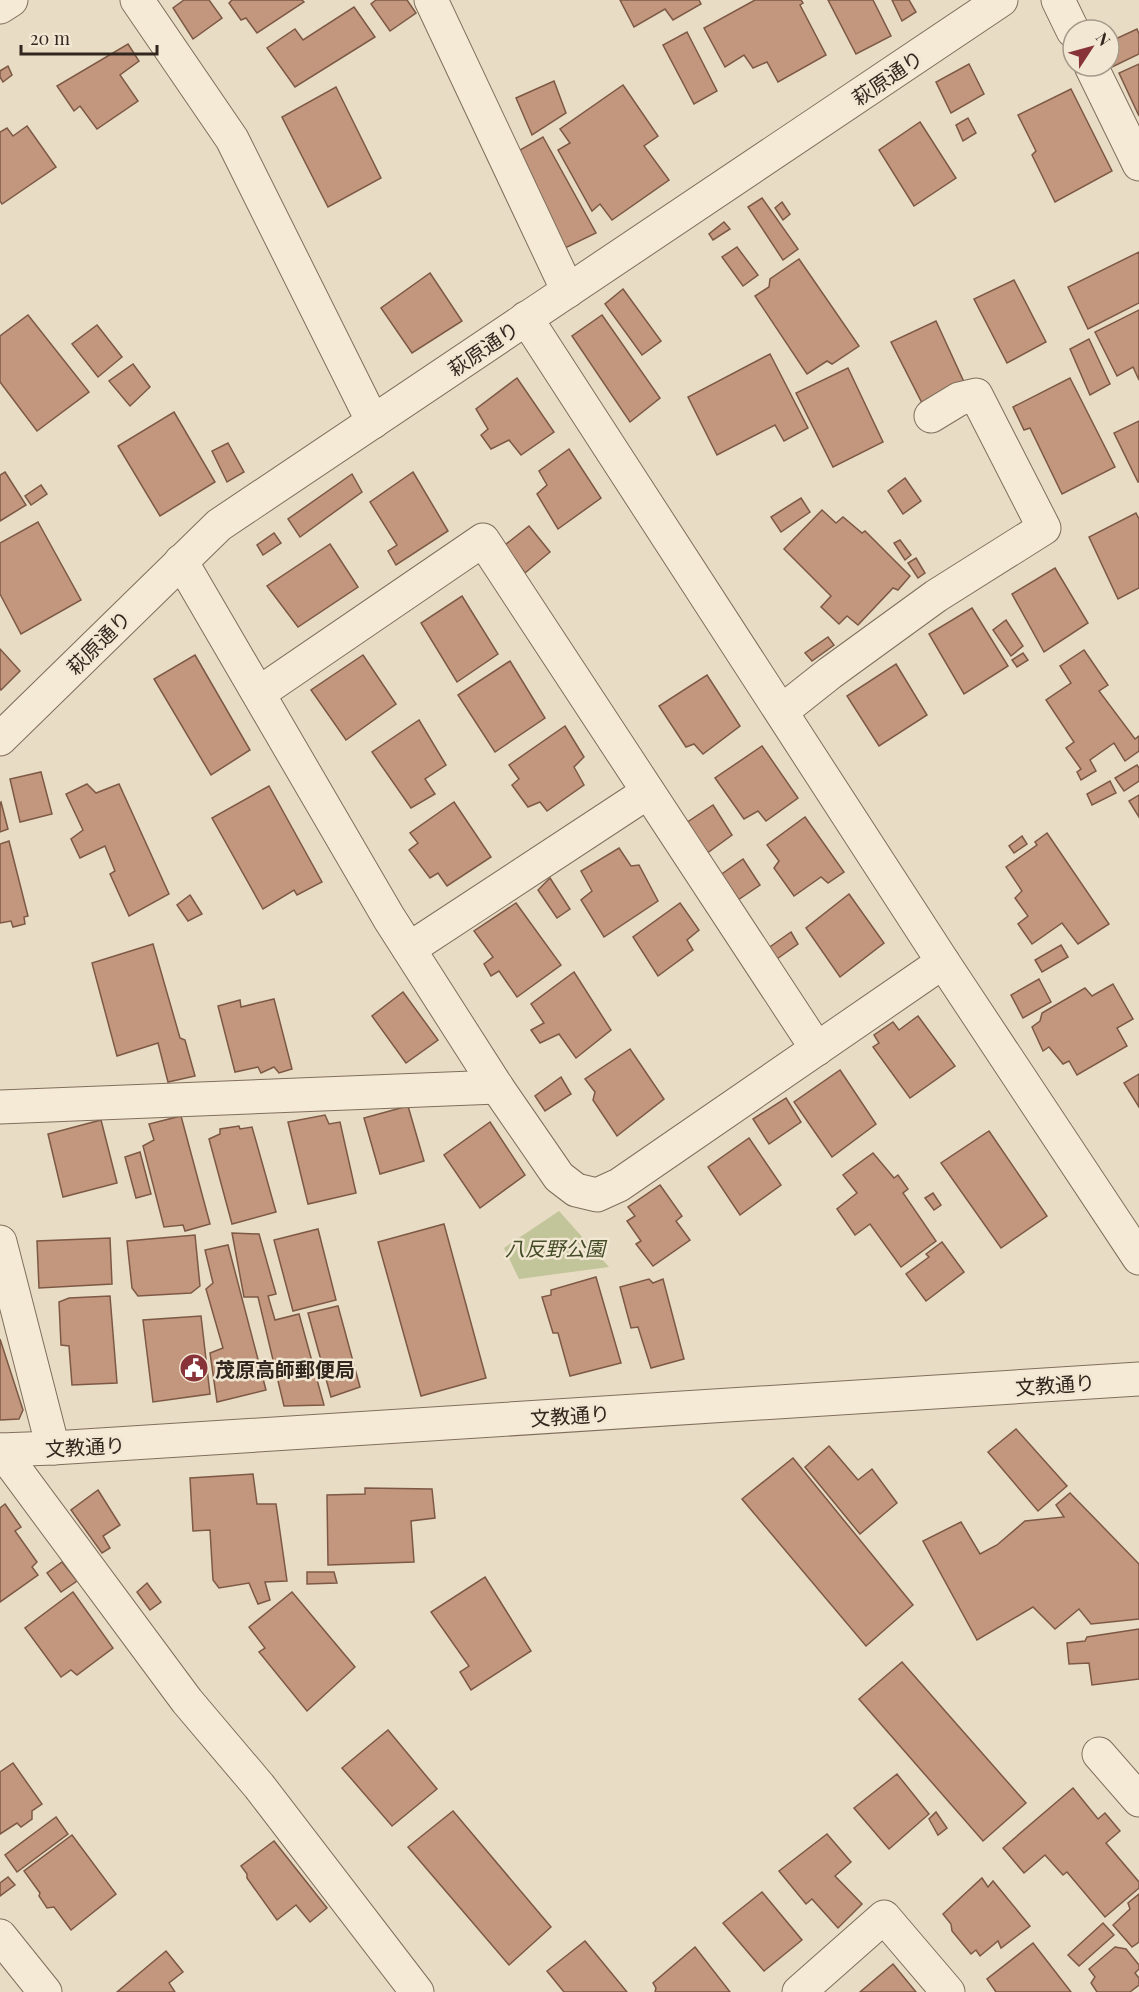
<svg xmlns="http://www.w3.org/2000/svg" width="1139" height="1992" viewBox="0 0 1139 1992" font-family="'Playfair Display','Noto Sans JP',serif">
<rect width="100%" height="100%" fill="#e8dcc4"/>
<!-- green -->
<polygon fill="#c2c599" points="559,1211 609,1267 519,1279 504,1248"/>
<!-- building -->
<g fill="#c2977e" stroke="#7d5945" stroke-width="1.5">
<polygon points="184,0 209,0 222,18 193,39 173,8"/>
<polygon points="232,0 302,0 304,2 257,33 246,18 241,20 229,3"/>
<polygon points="376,0 407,0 416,13 390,31 371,4"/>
<polygon points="620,0 699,0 701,4 673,20 665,9 634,27"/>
<polygon points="755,0 801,0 803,3 800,5 826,55 778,82 767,62 753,68 744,55 725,67 704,28"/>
<polygon points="828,0 873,0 891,36 856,54"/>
<polygon points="892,0 909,0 916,12 902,21"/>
<polygon points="354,7 375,37 295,87 267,48 295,29 303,40"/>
<polygon points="1137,29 1139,34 1139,54 1112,67 1109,61 1109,42"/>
<polygon points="687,32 717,91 694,104 663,45"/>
<polygon points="128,44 139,61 120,75 138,101 97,129 80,106 74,111 57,86"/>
<polygon points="969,64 984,94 951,113 936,82"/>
<polygon points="1139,64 1139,116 1119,73"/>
<polygon points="8,66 12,75 3,82 0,77 0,71"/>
<polygon points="554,81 566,113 532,135 516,98"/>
<polygon points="623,85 658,136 644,146 669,180 612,220 600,204 592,211 558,150 570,143 560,129"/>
<polygon points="336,87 381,178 328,207 282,117"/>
<polygon points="1071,89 1112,171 1055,202 1032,155 1036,151 1018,115"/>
<polygon points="968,118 976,133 963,141 956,125"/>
<polygon points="920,122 956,178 914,206 879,150"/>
<polygon points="27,126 56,167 2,204 0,201 0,132 7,128 13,136"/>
<polygon points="543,137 596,233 565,248 520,150"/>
<polygon points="762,198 798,249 783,260 748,207"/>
<polygon points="782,202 790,214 783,220 775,208"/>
<polygon points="724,222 730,229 713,240 709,234"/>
<polygon points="737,247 758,275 743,286 722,257"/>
<polygon points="1139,252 1139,303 1088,329 1068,287"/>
<polygon points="799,259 859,346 832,364 827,361 807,374 755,296 769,287 770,279"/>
<polygon points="430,273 462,321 412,353 381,308"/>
<polygon points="1014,280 1046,342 1007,363 974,299"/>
<polygon points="623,289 661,341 642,355 605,304"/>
<polygon points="1139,310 1139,380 1133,367 1117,376 1095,332"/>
<polygon points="28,315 89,392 37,431 0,382 0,336"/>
<polygon points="602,315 660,398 630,422 572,336"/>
<polygon points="936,321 964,382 922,403 891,342"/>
<polygon points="97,325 122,357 98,377 72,344"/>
<polygon points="1089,339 1110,384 1090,395 1070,349"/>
<polygon points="770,354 808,428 784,441 775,425 717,455 688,397"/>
<polygon points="133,364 150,387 130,406 109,381"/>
<polygon points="848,368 883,442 833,467 796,393"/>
<polygon points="517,378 554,432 521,455 509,440 491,449 481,435 488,429 476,409"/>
<polygon points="1070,378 1115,467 1062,494 1030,428 1024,430 1013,407"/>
<polygon points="174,412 215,482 160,516 118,446"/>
<polygon points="1139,421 1139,482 1138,482 1114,433"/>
<polygon points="228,443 244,472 227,482 212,451"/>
<polygon points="569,449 601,498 558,529 537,494 547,485 539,471"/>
<polygon points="5,472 26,505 0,521 0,475"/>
<polygon points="413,472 448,531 396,565 388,551 397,545 370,502"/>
<polygon points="352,474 362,492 300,537 288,519"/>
<polygon points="905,478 921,501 903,514 888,491"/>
<polygon points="41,485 47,494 31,505 25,496"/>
<polygon points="801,498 810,512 781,532 771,517"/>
<polygon points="822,510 836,523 843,517 862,533 865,531 910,576 898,590 893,588 858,625 847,616 839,624 821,607 831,596 784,549"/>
<polygon points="1136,513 1139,519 1139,588 1118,599 1089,537"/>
<polygon points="38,522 81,600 21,634 0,594 0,543"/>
<polygon points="529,526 550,552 525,573 505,545"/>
<polygon points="274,533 281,543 263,555 257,545"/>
<polygon points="900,540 911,555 905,560 894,543"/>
<polygon points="330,544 358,587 298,627 267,586"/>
<polygon points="916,558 925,573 918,578 908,563"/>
<polygon points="1055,568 1088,623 1044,652 1012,594"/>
<polygon points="462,596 498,654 457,682 421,623"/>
<polygon points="972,608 1008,666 964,694 929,634"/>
<polygon points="1006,620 1023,646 1011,656 993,630"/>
<polygon points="828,637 834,645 812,661 805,653"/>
<polygon points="0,649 20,671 1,690 0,688"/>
<polygon points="1084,650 1108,685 1099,691 1135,739 1139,736 1139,751 1125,761 1114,743 1090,760 1096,771 1081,780 1077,772 1081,769 1066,748 1074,742 1046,700 1071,683 1060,666"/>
<polygon points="1023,653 1028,660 1017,667 1012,660"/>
<polygon points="195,655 250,750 211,775 154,679"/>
<polygon points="363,655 396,704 346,740 311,690"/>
<polygon points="510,661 545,718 495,752 458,695"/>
<polygon points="896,664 927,715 879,746 847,696"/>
<polygon points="707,675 740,726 703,754 694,744 686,747 659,706"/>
<polygon points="419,720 446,765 425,779 435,794 411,808 372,752"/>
<polygon points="565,726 584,757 574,767 584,785 547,811 540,802 528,807 512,785 519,779 509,765"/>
<polygon points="762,746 798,798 766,821 758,811 744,819 715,778"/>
<polygon points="1137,765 1139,768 1139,781 1124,791 1115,778"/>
<polygon points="41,772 52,814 20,822 10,779"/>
<polygon points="1110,781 1116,793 1092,805 1087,794"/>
<polygon points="87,784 96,793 119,784 169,894 129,916 110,874 115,871 105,846 80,858 71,839 83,830 66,794"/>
<polygon points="269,786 322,882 297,895 294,890 263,909 212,818"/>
<polygon points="1139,795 1139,817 1129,801"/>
<polygon points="1,802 8,829 0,832 0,803"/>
<polygon points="454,802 491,857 447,886 438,873 430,878 409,850 418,843 410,833"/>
<polygon points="713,805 732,835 706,854 686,823"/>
<polygon points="805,817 844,872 828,883 821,877 794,896 774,868 779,861 767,845"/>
<polygon points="1047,833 1109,924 1078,944 1062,923 1032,944 1018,924 1028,916 1015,898 1022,891 1006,867 1037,845 1035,842"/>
<polygon points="1022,836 1027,844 1014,853 1009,846"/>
<polygon points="9,841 28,916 24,917 25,924 13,927 11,921 0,923 0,844"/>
<polygon points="619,848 631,866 639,865 658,901 604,937 581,900 592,891 581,871"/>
<polygon points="743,859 760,885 735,902 719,876"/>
<polygon points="550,878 570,909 557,918 538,890"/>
<polygon points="849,894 884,943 840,977 806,928"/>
<polygon points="190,895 202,914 188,921 177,905"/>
<polygon points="516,903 561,965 517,997 499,971 491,976 484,964 493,957 474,931"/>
<polygon points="680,903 699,930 687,940 693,950 658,976 633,937"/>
<polygon points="791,932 798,944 774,961 767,949"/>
<polygon points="153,944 180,1038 185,1040 195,1076 168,1082 158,1043 117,1056 92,963"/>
<polygon points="1061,945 1068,957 1042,972 1035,960"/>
<polygon points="574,972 611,1030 576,1058 559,1034 540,1043 531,1030 544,1023 531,1004"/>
<polygon points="1039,979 1051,1002 1023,1018 1011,995"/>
<polygon points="1113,984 1133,1019 1117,1028 1127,1046 1077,1075 1069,1061 1063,1064 1049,1047 1043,1051 1032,1027 1040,1021 1042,1013 1085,988 1092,996"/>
<polygon points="403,992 438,1040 406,1063 372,1016"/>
<polygon points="274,999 292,1069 279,1073 274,1067 261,1073 258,1067 235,1072 218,1006 240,1000 241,1007"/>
<polygon points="918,1016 955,1066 910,1098 873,1047 879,1043 874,1035 893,1022 899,1030"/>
<polygon points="630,1049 664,1099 617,1136 593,1100 595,1092 585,1079"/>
<polygon points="840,1070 876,1124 832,1157 794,1102"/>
<polygon points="1139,1074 1139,1107 1124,1083"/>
<polygon points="561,1077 571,1094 545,1111 535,1096"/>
<polygon points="786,1098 801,1122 769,1144 753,1119"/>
<polygon points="408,1106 424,1161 380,1174 364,1118"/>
<polygon points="325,1115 329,1124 340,1122 356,1193 308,1204 288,1122"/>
<polygon points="181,1116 210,1224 185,1231 183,1225 164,1227 143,1146 154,1140 149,1124"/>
<polygon points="101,1120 117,1183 63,1197 48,1134"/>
<polygon points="490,1122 525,1175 480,1208 444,1155"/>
<polygon points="239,1126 240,1129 252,1127 276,1212 232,1224 209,1139 220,1134 220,1129"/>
<polygon points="989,1131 1047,1216 1001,1248 941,1163"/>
<polygon points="749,1138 781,1185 740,1215 708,1167"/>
<polygon points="140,1152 151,1194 136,1198 125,1157"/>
<polygon points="873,1153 894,1178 898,1175 908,1189 903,1193 936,1241 901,1267 870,1224 855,1235 837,1209 857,1193 843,1175"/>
<polygon points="660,1185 682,1216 676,1221 690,1240 653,1266 636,1244 641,1241 627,1221 635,1216 628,1207"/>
<polygon points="933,1193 941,1205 934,1210 925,1198"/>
<polygon points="444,1224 486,1378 421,1396 378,1242"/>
<polygon points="318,1229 336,1300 293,1311 274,1240"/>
<polygon points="232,1233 259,1234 276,1294 268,1296 275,1320 299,1314 324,1405 284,1406 258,1297 244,1297"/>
<polygon points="195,1235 200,1286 191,1293 138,1296 132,1288 127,1241"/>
<polygon points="110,1238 112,1284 39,1288 37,1241"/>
<polygon points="942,1242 964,1272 926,1301 906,1274 929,1257 926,1254"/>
<polygon points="228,1245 266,1390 217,1402 210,1353 223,1348 206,1289 213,1283 205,1250"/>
<polygon points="596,1277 621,1363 570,1376 558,1333 553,1333 542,1297 551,1295 551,1290"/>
<polygon points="649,1279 653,1283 663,1279 684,1359 651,1368 638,1327 631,1328 620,1287"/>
<polygon points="110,1296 117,1383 72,1385 69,1346 61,1345 59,1302 69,1298"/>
<polygon points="338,1306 360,1387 331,1397 308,1313"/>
<polygon points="201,1316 210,1394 153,1402 143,1320"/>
<polygon points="0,1339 23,1410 19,1419 0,1420"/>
<polygon points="1016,1429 1067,1486 1038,1511 988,1452"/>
<polygon points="829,1446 858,1480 872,1469 897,1503 860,1534 805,1467"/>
<polygon points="793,1458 913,1605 866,1646 742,1499"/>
<polygon points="253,1474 257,1504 276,1504 287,1581 265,1582 270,1600 258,1604 249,1583 219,1588 213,1580 210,1530 193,1531 190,1478"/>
<polygon points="365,1488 432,1489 435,1518 411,1521 414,1562 328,1565 327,1495 365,1494"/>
<polygon points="98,1490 120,1525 103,1536 110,1548 102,1553 71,1510"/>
<polygon points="1070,1493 1139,1564 1139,1619 1091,1624 1079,1609 1055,1629 1033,1607 977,1640 923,1541 961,1522 980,1554 997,1545 1025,1521 1064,1517 1056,1505"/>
<polygon points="5,1504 21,1527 15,1531 37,1562 32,1567 38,1575 0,1602 0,1508"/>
<polygon points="62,1562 77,1581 61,1592 47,1573"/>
<polygon points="307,1572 334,1572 337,1583 307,1584"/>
<polygon points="485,1577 531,1651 471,1690 460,1672 469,1666 431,1612"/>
<polygon points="147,1583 161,1602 150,1610 137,1592"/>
<polygon points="73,1592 113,1648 77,1675 71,1670 61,1677 25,1628"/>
<polygon points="292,1592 355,1667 307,1711 259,1652 265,1648 249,1627"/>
<polygon points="1139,1629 1139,1679 1092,1685 1089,1663 1069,1664 1067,1643 1085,1641 1087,1637"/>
<polygon points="902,1662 1026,1803 983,1841 859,1699"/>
<polygon points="388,1730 437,1789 392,1826 342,1768"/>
<polygon points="13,1763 42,1804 32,1811 32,1819 21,1827 17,1823 0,1834 0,1772"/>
<polygon points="897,1774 929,1814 889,1849 854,1808"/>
<polygon points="1073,1788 1098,1819 1105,1813 1120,1831 1106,1843 1139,1882 1139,1888 1105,1917 1067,1872 1063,1875 1045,1855 1024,1873 1003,1848"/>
<polygon points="453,1811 551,1927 509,1965 408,1847"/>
<polygon points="936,1812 947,1828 938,1835 929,1819"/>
<polygon points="56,1817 68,1834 17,1872 5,1855"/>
<polygon points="827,1834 851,1862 835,1876 862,1904 838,1928 812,1899 806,1904 779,1871"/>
<polygon points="72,1835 116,1894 71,1930 54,1907 47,1908 39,1896 40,1893 24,1871"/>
<polygon points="274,1841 327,1908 310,1922 296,1905 277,1920 247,1878 247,1874 241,1866"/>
<polygon points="8,1877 15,1885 0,1896 0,1883"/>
<polygon points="982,1878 988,1887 993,1881 1030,1926 1001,1948 998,1941 980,1956 976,1950 971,1954 952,1931 951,1924 943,1914"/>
<polygon points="762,1892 802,1940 764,1971 723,1923"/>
<polygon points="1139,1894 1139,1942 1132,1947 1113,1925 1130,1909 1128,1903"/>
<polygon points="1103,1923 1114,1935 1079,1966 1068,1955"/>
<polygon points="585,1941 627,1992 564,1992 547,1971"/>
<polygon points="1033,1943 1071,1992 996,1992 987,1979"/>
<polygon points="695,1947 730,1992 655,1992 656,1988 653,1983"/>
<polygon points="1115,1947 1126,1949 1139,1965 1139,1969 1135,1973 1139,1978 1139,1985 1130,1992 1097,1992 1091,1983 1095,1977 1089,1969"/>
<polygon points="166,1951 183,1972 169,1983 175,1992 117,1992"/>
<polygon points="893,1964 916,1992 860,1992"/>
</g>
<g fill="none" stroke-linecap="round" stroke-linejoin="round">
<!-- minor casing -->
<g stroke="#806e5c" stroke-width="35">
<g id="minor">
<polyline points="137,0 232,139 373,422"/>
<polyline points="431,0 568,291"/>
<polyline points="1058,0 1073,31"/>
<polyline points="0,7 11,0"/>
<polyline points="1091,66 1139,164"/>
<polyline points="526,318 943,962 1139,1258"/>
<polyline points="181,561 389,918 497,1087 559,1177 576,1190 597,1195 619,1185 943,962"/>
<polyline points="259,693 483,540 817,1049"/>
<polyline points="782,711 830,673 936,596 1044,528 976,395 959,399 931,416"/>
<polyline points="0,739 219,525 1001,0"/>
<polyline points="409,949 648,792"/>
<polyline points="0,1107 497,1087"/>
<polyline points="0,1242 53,1448"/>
<polyline points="0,1450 53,1448 1139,1379"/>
<polyline points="1,1450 187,1701 259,1786 417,1992"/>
<polyline points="1099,1754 1139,1800"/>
<polyline points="0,1936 45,1992"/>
<polyline points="799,1992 884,1917 948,1992"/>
</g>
</g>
<!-- minor -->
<use href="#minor" stroke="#f4ead6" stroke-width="33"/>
</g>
<!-- icons -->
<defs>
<g id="civic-disc" transform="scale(1.5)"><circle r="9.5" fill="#883338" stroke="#f1e7d2"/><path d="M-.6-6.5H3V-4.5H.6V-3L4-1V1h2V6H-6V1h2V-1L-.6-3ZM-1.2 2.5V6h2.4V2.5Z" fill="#fff"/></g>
</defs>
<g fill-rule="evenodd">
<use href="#civic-disc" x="194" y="1368"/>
</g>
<g text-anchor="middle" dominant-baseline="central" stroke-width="5" stroke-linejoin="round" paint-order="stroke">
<!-- street labels -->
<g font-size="20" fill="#32271f" stroke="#f1e7d2">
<text transform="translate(887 77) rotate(-34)">萩原通り</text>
<text transform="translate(483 348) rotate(-34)">萩原通り</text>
<text transform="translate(98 642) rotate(-45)">萩原通り</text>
<text transform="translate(1055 1384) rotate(-4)">文教通り</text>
<text transform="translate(570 1415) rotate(-4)">文教通り</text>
<text transform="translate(85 1446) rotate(-3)">文教通り</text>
</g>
<!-- park labels -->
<g font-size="20" font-style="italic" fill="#454c28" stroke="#f1e7d2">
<text x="555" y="1247">八反野公園</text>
</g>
<!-- poi labels -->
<g font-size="20" font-weight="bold" fill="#32271f" stroke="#f1e7d2" text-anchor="start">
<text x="215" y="1368">茂原高師郵便局</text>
</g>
</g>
<!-- north arrow -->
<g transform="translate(1091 48) rotate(54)"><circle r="28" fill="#f1e7d2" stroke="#a59a8a" stroke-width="1.5"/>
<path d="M0-4.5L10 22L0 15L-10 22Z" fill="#883338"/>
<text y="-9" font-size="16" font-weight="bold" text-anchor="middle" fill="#32271f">N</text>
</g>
<!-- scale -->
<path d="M21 45v9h136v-9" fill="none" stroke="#32271f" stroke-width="3"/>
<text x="30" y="45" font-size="18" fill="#32271f" stroke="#f1e7d2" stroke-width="4.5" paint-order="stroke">20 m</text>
</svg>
